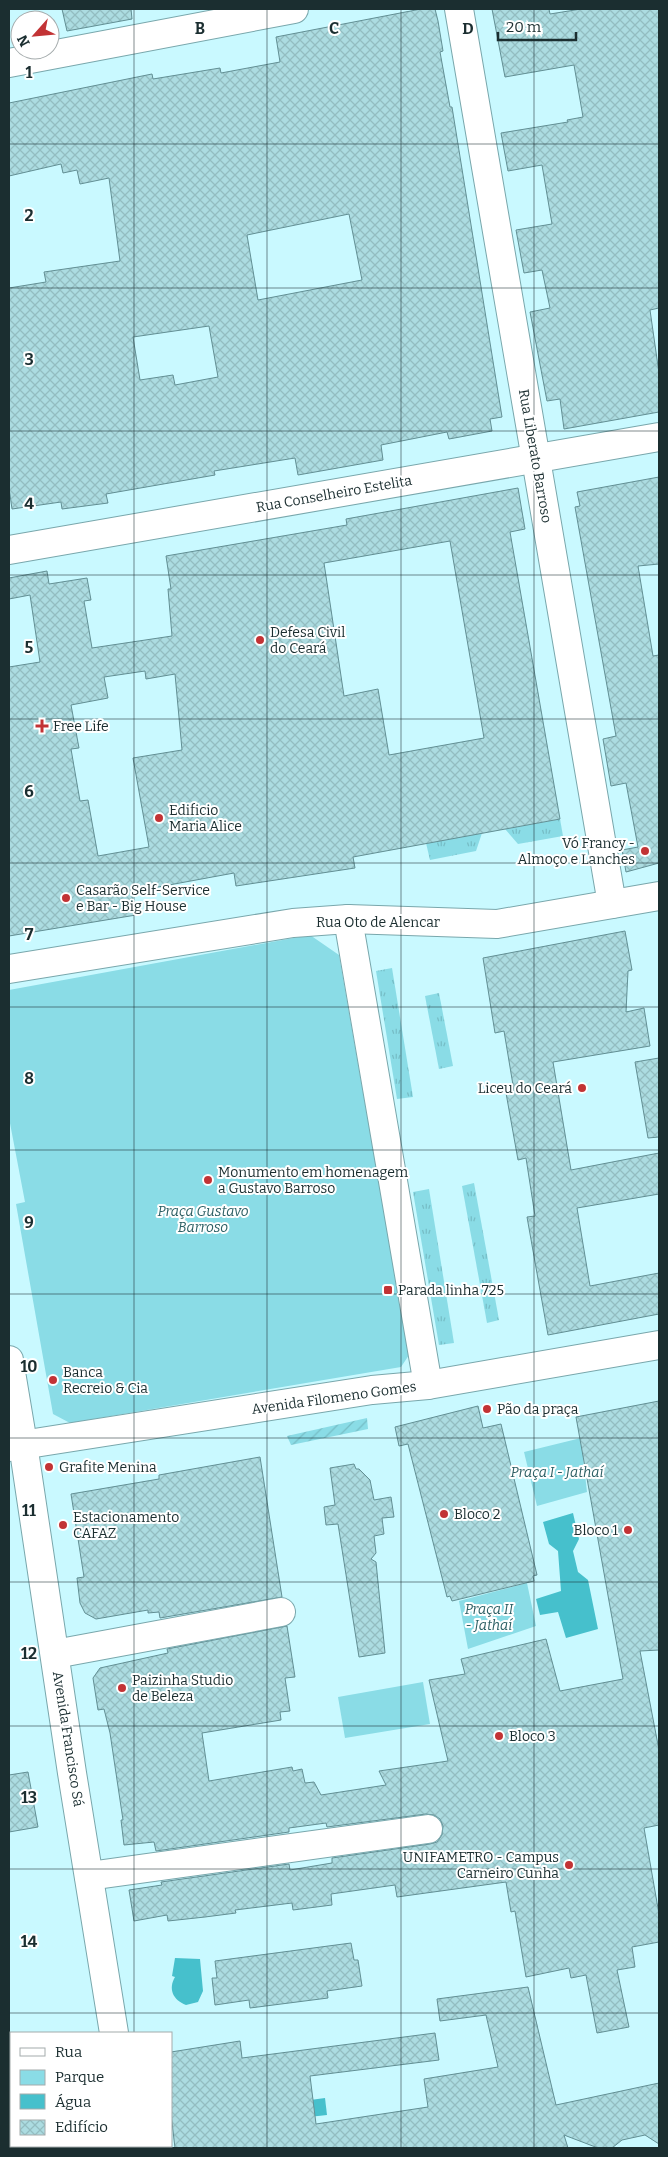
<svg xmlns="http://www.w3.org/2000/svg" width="668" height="2157" viewBox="0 0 668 2157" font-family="Bitter,serif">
<defs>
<pattern id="grass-tufts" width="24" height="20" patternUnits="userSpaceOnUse" patternTransform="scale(1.25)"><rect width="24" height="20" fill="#8adce6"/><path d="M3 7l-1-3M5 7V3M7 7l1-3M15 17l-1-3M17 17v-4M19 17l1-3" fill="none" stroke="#76bdc6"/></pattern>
<pattern id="garden-furrows" width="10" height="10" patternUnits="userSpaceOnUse" patternTransform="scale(1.25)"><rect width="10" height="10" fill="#8adce6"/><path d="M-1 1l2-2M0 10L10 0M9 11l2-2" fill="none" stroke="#76bdc6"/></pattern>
<pattern id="building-cross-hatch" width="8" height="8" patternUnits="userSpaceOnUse" patternTransform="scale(1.25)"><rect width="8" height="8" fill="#acdce1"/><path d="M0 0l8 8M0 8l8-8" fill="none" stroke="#93bdc1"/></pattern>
</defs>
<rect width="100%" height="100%" fill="#c9f9ff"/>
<!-- grass -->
<g fill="url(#grass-tufts)">
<polygon points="560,819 563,836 518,844 505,829"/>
<polygon points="482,833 476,851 430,860 426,843"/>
<polygon points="392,968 413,1097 397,1099 376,971"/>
<polygon points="439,993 453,1066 439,1069 425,996"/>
<polygon points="474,1183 499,1320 487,1323 462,1186"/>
<polygon points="429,1189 454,1343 439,1345 413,1192"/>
</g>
<!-- park -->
<g fill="#8adce6">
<polygon points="310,935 339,955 409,1355 401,1367 70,1423 53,1414 16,1204 25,1202 9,1118 9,990"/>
<polygon points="581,1438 587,1492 537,1506 524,1452"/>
<polygon points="527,1583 536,1626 468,1649 459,1601"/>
<polygon points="423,1682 430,1724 345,1738 338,1697"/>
</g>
<!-- garden -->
<polygon fill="url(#garden-furrows)" points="367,1418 368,1429 291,1445 287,1436"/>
<!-- water -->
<g fill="#46c0cc">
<polygon points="573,1513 579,1539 573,1551 578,1572 588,1580 598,1629 566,1638 558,1612 540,1615 536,1599 561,1591 558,1551 549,1544 543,1522"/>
<path d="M 175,1958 L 200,1959 L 203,1991 L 198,2002 L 186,2005 C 173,2000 168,1989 175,1977 L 172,1976 Z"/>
<polygon points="325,2098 327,2115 291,2119 288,2103"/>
</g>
<!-- building -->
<g fill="url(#building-cross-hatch)" stroke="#628f94" fill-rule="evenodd">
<polygon points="62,9 131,9 132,19 67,31"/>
<path d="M 421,9 L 435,9 L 438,21 L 443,51 L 440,52 L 450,107 L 452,107 L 502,417 L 490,419 L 492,431 L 449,439 L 447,432 L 381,445 L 383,460 L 298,475 L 295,458 L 214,471 L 215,475 L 106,494 L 108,503 L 62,509 L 61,502 L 12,509 L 9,488 L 9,288 L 46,282 L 44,272 L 120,261 L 109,178 L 80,184 L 77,170 L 63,173 L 61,164 L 9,176 L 9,103 L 152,74 L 153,79 L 220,68 L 221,73 L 280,62 L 276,37 ZM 349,214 L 362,280 L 258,300 L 247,235 ZM 209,326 L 218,377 L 175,385 L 173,375 L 140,380 L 133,337 Z"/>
<polygon points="492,9 549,9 550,14 581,9 659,9 659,308 650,310 659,373 659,412 564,429 560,399 547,401 530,312 550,308 542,270 524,273 516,230 552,224 542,165 508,171 501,133 568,122 567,120 583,117 574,65 505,77"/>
<polygon points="659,477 659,564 638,566 653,656 659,655 659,863 626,872 622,850 638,847 626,783 611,786 603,739 616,736 575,507 580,506 577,492"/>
<path d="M 518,488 L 525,529 L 510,532 L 560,819 L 353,857 L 355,868 L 236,886 L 234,873 L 131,892 L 136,915 L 9,936 L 9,667 L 40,662 L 30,595 L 9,599 L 9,578 L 47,571 L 49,584 L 87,578 L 91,600 L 84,601 L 92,648 L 172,636 L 168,589 L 171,589 L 166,556 L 347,525 L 346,519 ZM 450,541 L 484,738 L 389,755 L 378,689 L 344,696 L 324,563 ZM 145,671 L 146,679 L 175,674 L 182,750 L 133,758 L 149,847 L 98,856 L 88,800 L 80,801 L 71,749 L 79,748 L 71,705 L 108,698 L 104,677 Z"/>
<polygon points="625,931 632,970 628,971 626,1012 644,1008 650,1046 553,1062 571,1170 659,1153 659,1194 577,1208 590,1286 659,1273 659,1314 548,1335 527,1217 535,1216 526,1158 518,1160 506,1093 514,1091 504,1031 495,1033 483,958"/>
<polygon points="659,1058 659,1137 648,1138 635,1062"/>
<polygon points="659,1401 659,1650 640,1651 659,1750 659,1825 644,1828 659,1914 659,1942 632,1947 635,1967 617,1970 629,2027 597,2033 586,1975 571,1978 569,1968 526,1977 515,1911 511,1912 506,1882 397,1897 395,1885 331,1894 332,1905 293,1910 292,1903 235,1910 236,1913 205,1917 168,1921 167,1915 134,1921 129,1890 162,1885 161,1882 289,1864 290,1870 332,1863 332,1858 430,1844 437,1842 442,1835 443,1826 440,1819 434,1815 426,1814 327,1827 326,1823 289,1828 289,1832 156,1851 154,1842 124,1845 121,1820 123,1820 110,1733 104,1709 98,1710 93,1678 100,1668 168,1653 167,1649 287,1626 295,1677 285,1678 290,1711 280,1712 281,1720 202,1733 209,1781 292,1767 293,1771 302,1769 305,1783 314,1782 321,1795 386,1785 379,1771 448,1761 429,1680 465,1674 461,1659 546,1639 560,1691 623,1679 576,1417"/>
<polygon points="478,1406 483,1428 501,1424 537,1575 533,1576 534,1581 452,1601 450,1596 447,1597 408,1444 399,1446 395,1427"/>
<polygon points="260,1457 282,1597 160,1618 159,1612 148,1613 148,1610 96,1619 85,1613 80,1603 77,1578 84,1577 71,1494 159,1479 159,1475"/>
<polygon points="354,1464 356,1469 359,1469 370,1480 374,1500 391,1497 394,1517 382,1518 384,1534 374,1536 376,1553 371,1559 376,1562 385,1653 359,1657 338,1524 326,1525 324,1507 335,1505 330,1468"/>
<polygon points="28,1772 38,1827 9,1832 9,1775"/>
<polygon points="351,1943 354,1960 358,1960 362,1986 327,1991 328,1998 250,2008 249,2000 215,2005 212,1978 217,1978 215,1961"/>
<polygon points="528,1987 556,2105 659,2083 659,2144 645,2135 622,2140 612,2148 598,2148 564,2135 568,2148 175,2148 171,2114 171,2052 240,2041 242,2058 435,2033 439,2060 310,2076 316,2124 428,2107 424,2079 498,2067 486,2015 440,2021 437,1999"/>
</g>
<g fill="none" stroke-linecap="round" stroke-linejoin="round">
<!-- street casing -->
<g stroke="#79a7ac" stroke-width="30">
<g id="street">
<polyline points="459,9 612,904"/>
<polyline points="9,63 294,9"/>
<polyline points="9,550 659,437"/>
<polyline points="348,919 428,1385"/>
<polyline points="23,1444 72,1773 114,2033"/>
<polyline points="55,1654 281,1612"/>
<polyline points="89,1876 428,1829"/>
<polyline points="132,2146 133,2148"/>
</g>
</g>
<!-- secondary casing -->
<g stroke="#79a7ac" stroke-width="30">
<g id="secondary">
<polyline points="9,969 293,923 348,919 497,924 659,896"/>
<polyline points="9,1360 23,1444"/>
<polyline points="9,1447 372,1390 428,1385 659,1345"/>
</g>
</g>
<!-- street -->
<use href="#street" stroke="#fff" stroke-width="28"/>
<!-- secondary -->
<use href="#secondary" stroke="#fff" stroke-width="28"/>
</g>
<!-- grid -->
<path fill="none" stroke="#1b2e30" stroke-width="1" stroke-opacity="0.55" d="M 134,9 L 134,2033M 267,9 L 267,2148M 401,9 L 401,2148M 534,9 L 534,2148M 9,144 L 659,144M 9,288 L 659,288M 9,431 L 659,431M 9,575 L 659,575M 9,719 L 659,719M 9,863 L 659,863M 9,1007 L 659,1007M 9,1150 L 659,1150M 9,1294 L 659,1294M 9,1438 L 659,1438M 9,1582 L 659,1582M 9,1726 L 659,1726M 9,1869 L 659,1869M 9,2013 L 659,2013M 134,2146 L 134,2148"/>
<!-- markers -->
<g fill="#c23335" stroke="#fff" stroke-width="2">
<circle cx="260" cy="640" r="5"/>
<path d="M39.5 718.5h5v5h5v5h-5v5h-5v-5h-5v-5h5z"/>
<circle cx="159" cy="818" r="5"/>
<circle cx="645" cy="851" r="5"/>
<circle cx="66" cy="898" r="5"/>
<circle cx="582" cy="1088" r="5"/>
<circle cx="208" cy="1180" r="5"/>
<rect x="383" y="1285" width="10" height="10" rx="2.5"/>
<circle cx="53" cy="1380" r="5"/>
<circle cx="487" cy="1409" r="5"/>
<circle cx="49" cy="1467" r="5"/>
<circle cx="444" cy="1514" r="5"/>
<circle cx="63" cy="1525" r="5"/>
<circle cx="628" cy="1530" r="5"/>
<circle cx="122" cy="1688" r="5"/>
<circle cx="499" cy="1736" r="5"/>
<circle cx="569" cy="1865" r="5"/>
</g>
<g text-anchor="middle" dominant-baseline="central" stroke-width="4" stroke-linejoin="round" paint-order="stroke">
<!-- street labels -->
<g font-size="14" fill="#1b2e30" stroke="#fff">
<text transform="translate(535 456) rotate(80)">Rua Liberato Barroso</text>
<text transform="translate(334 494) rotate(-10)">Rua Conselheiro Estelita</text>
<text x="378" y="922">Rua Oto de Alencar</text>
<text transform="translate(334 1398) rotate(-8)">Avenida Filomeno Gomes</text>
<text transform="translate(68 1739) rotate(81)">Avenida Francisco Sá</text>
</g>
<!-- poi labels -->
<g font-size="14" fill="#1b2e30" stroke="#fff" text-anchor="start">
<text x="270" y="632">Defesa Civil<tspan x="270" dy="16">do Ceará</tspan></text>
<text x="53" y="726">Free Life</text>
<text x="169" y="810">Edificio<tspan x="169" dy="16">Maria Alice</tspan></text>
<text x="635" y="843" text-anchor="end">Vó Francy -<tspan x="635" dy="16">Almoço e Lanches</tspan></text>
<text x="76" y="890">Casarão Self-Service<tspan x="76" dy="16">e Bar - Big House</tspan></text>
<text x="572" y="1088" text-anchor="end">Liceu do Ceará</text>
<text x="218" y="1172">Monumento em homenagem<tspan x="218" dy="16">a Gustavo Barroso</tspan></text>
<text x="398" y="1290">Parada linha 725</text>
<text x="63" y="1372">Banca<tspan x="63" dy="16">Recreio &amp; Cia</tspan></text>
<text x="497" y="1409">Pão da praça</text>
<text x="59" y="1467">Grafite Menina</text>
<text x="454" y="1514">Bloco 2</text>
<text x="73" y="1517">Estacionamento<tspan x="73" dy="16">CAFAZ</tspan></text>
<text x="618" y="1530" text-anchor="end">Bloco 1</text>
<text x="132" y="1680">Paizinha Studio<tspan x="132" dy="16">de Beleza</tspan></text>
<text x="509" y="1736">Bloco 3</text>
<text x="559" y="1857" text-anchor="end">UNIFAMETRO - Campus<tspan x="559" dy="16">Carneiro Cunha</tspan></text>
</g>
<!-- park labels -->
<g font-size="14" font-style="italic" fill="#2d6065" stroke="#fff">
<text x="203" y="1211">Praça Gustavo<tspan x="203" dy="16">Barroso</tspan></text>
<text x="557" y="1472">Praça I - Jathaí</text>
<text x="489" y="1609">Praça II<tspan x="489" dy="16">- Jathaí</tspan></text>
</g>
</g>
<g font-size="16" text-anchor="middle" font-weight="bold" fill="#1b2e30" stroke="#fff" stroke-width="4" stroke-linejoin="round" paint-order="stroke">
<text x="200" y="34">B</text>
<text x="334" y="34">C</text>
<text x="468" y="34">D</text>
<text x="29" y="78">1</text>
<text x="29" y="221">2</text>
<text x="29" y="365">3</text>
<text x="29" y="509">4</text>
<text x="29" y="653">5</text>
<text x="29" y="797">6</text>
<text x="29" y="940">7</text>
<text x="29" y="1084">8</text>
<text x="29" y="1228">9</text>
<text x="29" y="1372">10</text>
<text x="29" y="1516">11</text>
<text x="29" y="1659">12</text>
<text x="29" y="1803">13</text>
<text x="29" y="1947">14</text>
</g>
<!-- border -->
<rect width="668" height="2157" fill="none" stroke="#1b2e30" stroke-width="20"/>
<!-- legend -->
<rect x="10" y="2032" width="162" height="115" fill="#ffffff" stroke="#a4abac"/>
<rect x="20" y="2048" width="25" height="8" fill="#ffffff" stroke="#a4abac"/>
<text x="55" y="2057" font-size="15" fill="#1b2e30">Rua</text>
<rect x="20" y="2070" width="25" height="15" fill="#8adce6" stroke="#a4abac"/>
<text x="55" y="2082" font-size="15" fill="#1b2e30">Parque</text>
<rect x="20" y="2094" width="25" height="15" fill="#46c0cc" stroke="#a4abac"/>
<text x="55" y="2107" font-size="15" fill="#1b2e30">Água</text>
<rect x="20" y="2120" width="25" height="15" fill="url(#building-cross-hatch)" stroke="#a4abac"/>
<text x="55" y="2132" font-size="15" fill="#1b2e30">Edifício</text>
<!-- north arrow -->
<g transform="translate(35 35) rotate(243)"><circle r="24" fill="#ffffff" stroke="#a4abac"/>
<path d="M0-4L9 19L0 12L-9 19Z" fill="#c23335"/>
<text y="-8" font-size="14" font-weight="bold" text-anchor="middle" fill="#1b2e30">N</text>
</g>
<!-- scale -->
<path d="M498 32v8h78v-8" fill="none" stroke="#1b2e30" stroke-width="2.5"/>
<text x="506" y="32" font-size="15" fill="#1b2e30" stroke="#ffffff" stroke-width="4" paint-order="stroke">20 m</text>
</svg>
